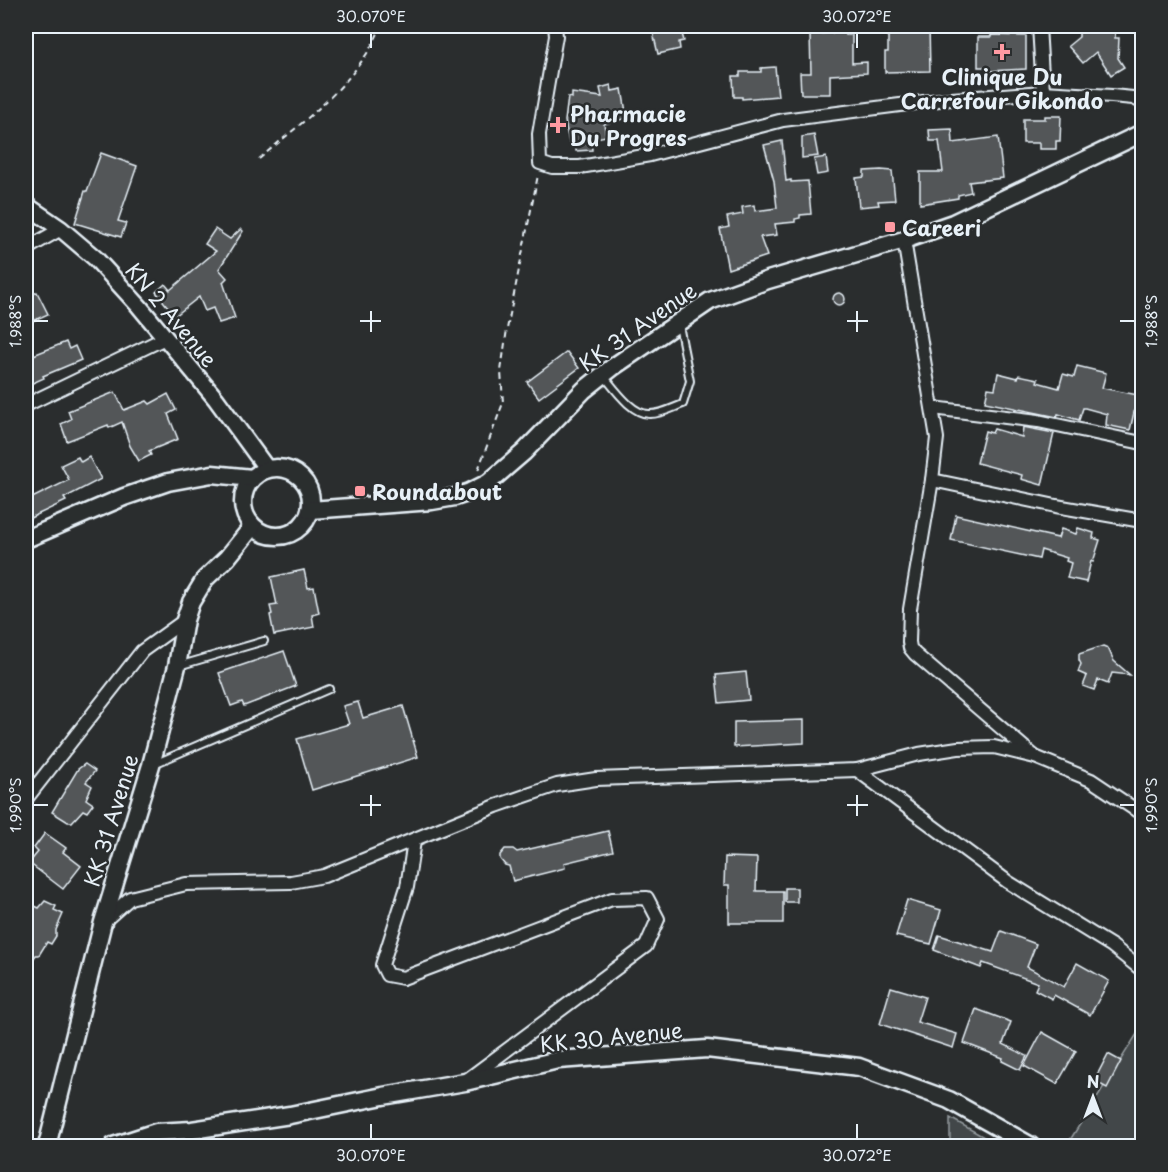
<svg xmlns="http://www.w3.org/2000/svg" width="1168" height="1172" viewBox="0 0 1168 1172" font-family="'Playpen Sans',sans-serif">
<rect width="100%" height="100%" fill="#2a2d2e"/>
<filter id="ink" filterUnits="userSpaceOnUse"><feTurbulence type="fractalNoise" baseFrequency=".0167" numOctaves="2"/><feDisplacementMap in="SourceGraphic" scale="12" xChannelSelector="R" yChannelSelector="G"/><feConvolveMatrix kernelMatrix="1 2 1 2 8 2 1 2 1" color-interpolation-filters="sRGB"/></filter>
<g filter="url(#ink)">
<!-- green -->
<g fill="#424648" stroke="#959ca0" stroke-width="1.5">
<polygon points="1142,1026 1142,1146 1076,1146 1070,1140"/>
<polygon points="950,1118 1000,1146 950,1146"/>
</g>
<!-- building -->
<g fill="#535759" stroke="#e8f1f8" stroke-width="1.5">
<polygon points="655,26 680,26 684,41 679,42 680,49 658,54 652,28 655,27"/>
<polygon points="896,26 929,26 930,71 885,72 885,52 888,52 888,30 896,30"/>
<polygon points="1079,26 1116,26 1115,38 1119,38 1118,58 1124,67 1111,75 1096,52 1083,63 1068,46 1079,37"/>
<polygon points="832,30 845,30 845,35 852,35 852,63 867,62 867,73 830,75 830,94 801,94 800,73 811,73 810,34 832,33"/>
<polygon points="991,35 1026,36 1026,69 989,71 989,67 978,67 978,37 991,37"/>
<polygon points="775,67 778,96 742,99 742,97 734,97 733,76 740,76 740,72 761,72 761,68"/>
<polygon points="611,85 612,91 622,89 627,118 604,124 606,136 591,139 592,150 576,151 576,142 569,143 565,121 568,97 572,98 572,93 602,97 600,88"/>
<polygon points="1045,116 1061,116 1060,141 1056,141 1056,149 1039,149 1039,143 1023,143 1023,119 1045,119"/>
<polygon points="952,129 953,143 998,137 1003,178 969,182 971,192 958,195 958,198 920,204 920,172 943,172 939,141 930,141 929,130"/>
<polygon points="814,135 818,156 802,158 802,137"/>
<polygon points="782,141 786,181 791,180 791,182 808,181 811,214 800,215 800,218 795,219 795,222 775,224 777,235 760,237 767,256 728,269 720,229 729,227 727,217 743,214 742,207 754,205 755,211 777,208 774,181 764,145"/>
<polygon points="101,153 137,166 118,221 126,223 121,237 75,223 85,191 87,191"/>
<polygon points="826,157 828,173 817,175 814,159"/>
<polygon points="881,170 892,171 895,200 878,201 879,205 859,207 856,178 864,177 864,171"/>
<polygon points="215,229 230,239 241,229 243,231 219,269 227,278 223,282 235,318 219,323 213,308 205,311 199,297 175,316 156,292 165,284 170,290 216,251 205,244"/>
<polygon points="37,292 48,314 26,324 26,298"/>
<circle cx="839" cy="299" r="6"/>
<polygon points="66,342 69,349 75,346 81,360 43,376 44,378 26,386 26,358"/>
<polygon points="567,352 579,368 539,398 527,382"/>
<polygon points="1077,366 1106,373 1102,388 1138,395 1130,430 1106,425 1107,414 1085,408 1083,408 1079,420 1058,414 1057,417 985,402 988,388 995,389 998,373 1018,378 1019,375 1038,379 1037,382 1059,388 1063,374 1074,377"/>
<polygon points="115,392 124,410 147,401 150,404 168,394 176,410 168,414 178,439 149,451 151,455 139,461 130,446 122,422 109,428 108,425 67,441 61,424 71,419 68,411"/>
<polygon points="1023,427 1054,433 1042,485 1021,479 1022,475 977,463 985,431 992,433 994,429 1022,437"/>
<polygon points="78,457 81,462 89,457 101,479 64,498 66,501 26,520 26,501 69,480 61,465"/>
<polygon points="956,515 1058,538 1061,529 1076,534 1078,528 1094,533 1093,538 1100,540 1093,562 1091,561 1086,582 1067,578 1071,563 1066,561 1067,558 1041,550 1039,559 951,540"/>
<polygon points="304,570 308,588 314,587 319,613 312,615 314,627 274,635 270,615 272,614 270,606 277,605 271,577"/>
<polygon points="1103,646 1108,648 1114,661 1130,675 1112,673 1108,684 1098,680 1094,690 1083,686 1087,676 1078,672 1081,664 1079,660 1079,654"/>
<polygon points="284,651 296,686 244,706 242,702 231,706 219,673"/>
<polygon points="746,672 749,700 719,703 716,675"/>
<polygon points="358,702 363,718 403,706 418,757 312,790 297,739 349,724 343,706"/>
<polygon points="804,720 804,743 734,747 734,722"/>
<polygon points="85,764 95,771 86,782 92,786 86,799 93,804 87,812 83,810 72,822 68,822 52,812 78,769"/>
<polygon points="608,831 613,851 564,863 565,868 513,881 509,866 505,865 500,859 500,855 505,849 513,849 517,852"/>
<polygon points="45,833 66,848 63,852 81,866 63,889 29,863 38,852 34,848"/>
<polygon points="725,857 757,858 756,891 783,891 783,923 729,923 729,885 724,885"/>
<rect x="785" y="888" width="12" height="14"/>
<polygon points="907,900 941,910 931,944 896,936"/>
<polygon points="45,901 56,906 54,910 63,914 56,930 56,936 51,944 47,942 39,955 36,955 26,969 26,902 39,908"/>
<polygon points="1001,931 1036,944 1027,967 1064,987 1077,963 1109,981 1090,1015 1054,995 1052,999 1035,990 1038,983 983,963 981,968 934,950 939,935 993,952"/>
<polygon points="891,987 925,997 917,1022 957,1034 953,1048 880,1024"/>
<polygon points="976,1009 1011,1022 1003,1044 1027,1056 1020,1070 1002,1061 1003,1058 964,1043"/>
<polygon points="1042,1032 1076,1051 1057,1084 1024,1066"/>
<polygon points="1108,1054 1121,1061 1107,1088 1094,1081"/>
</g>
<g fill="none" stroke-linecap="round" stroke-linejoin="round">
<!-- service casing -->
<g stroke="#e8f1f8" stroke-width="10">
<g id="service">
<path d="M 603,375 C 614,388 632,415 650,414 C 662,414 672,408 683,404 L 690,381 L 679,325"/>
<polyline points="178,666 264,641"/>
<polyline points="154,764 329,689"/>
</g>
</g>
<!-- minor casing -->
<g stroke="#e8f1f8" stroke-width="16">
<g id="minor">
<polyline points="555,26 556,36 539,134 540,163 552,167 580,167 650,155 783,120 939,100 1043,92 1112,96 1133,98 1142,102"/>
<polyline points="1039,26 1043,92"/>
<polyline points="904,240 937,438 932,480 1056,506 1142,521"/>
<polyline points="26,249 61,229"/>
<polyline points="26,405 165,338"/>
<polyline points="933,408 1038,421 1142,443"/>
<polyline points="932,480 910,609 909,642 910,648 915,654 1034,756"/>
<polyline points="857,770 1008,882 1112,946 1142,970"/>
<polyline points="26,799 142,651 185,620"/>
<polyline points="414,841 407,887 382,965 387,975 403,978 612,899 647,898 658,919 646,946 468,1079"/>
<polyline points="103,922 130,898 186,884 291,882 324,876 496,806 557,785 596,779 857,770 919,754 958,748 994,747 1035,757 1091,780 1142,814"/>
</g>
</g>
<!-- tertiary casing -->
<g stroke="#e8f1f8" stroke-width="20">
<polyline id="tertiary" points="26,205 61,229 95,258 139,306 216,399 267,469"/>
</g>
<!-- secondary casing -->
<g stroke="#e8f1f8" stroke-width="21">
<g id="secondary">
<circle cx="277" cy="502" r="34"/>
<polyline points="310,510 432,501 455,497 470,492 488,483 524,452 584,390 613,367 710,301 768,280 904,240 953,223 1142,133"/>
<polyline points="26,539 124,497 168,482 212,474 252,478"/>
<polyline points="47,1146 103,922 151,765 177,666 185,620 191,602 205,579 227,558 252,527"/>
<polyline points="113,1146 156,1132 192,1130 290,1115 383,1096 465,1082 558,1060 707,1049 859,1067 949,1100 1031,1146"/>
</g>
</g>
<!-- path -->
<g stroke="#e8f1f8" stroke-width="2" stroke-dasharray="6 4.5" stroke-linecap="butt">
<path d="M 259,159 C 303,121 359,82 381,26"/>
<polyline points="478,470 503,403 501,371 507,329 538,175"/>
</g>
<!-- service -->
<use href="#service" stroke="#2a2d2e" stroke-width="6"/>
<!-- minor -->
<use href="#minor" stroke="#2a2d2e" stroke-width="12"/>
<!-- tertiary -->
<use href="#tertiary" stroke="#2a2d2e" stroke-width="15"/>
<!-- secondary -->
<use href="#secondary" stroke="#2a2d2e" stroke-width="16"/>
</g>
</g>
<!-- ticks -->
<path fill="none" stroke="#e8f1f8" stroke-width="2" d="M 371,33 L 371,48M 857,33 L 857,48M 371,311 L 371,332M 857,311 L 857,332M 33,321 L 48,321M 360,321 L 381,321M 847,321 L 868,321M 1120,321 L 1135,321M 371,795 L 371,816M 857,795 L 857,816M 33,805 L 48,805M 360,805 L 381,805M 847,805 L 868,805M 1120,805 L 1135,805M 371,1124 L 371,1139M 857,1124 L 857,1139"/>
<!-- markers -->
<g fill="#ff9aa2" stroke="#2a2d2e" stroke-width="2">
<path d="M999 43h6v6h6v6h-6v6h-6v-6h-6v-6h6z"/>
<path d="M555 116h6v6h6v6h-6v6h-6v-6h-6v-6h6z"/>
<rect x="884" y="221" width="12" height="12" rx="3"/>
<rect x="354" y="485" width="12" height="12" rx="3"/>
</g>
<g text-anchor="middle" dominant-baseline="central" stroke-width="5" stroke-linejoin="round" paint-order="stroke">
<!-- poi labels -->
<g font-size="21" font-weight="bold" fill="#e8f1f8" stroke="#2a2d2e" text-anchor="start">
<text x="1002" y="76" text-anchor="middle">Clinique Du<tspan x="1002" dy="24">Carrefour Gikondo</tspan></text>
<text x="570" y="113">Pharmacie<tspan x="570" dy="24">Du Progres</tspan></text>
<text x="902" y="227">Careeri</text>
<text x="372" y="491">Roundabout</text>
</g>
<!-- street labels -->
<g font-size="21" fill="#e8f1f8" stroke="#2a2d2e">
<text transform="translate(172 314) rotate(50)">KN 2 Avenue</text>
<text transform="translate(637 326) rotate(-35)">KK 31 Avenue</text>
<text transform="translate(110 820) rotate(-73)">KK 31 Avenue</text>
<text transform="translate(611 1036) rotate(-6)">KK 30 Avenue</text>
</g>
</g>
<!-- margin -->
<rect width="1168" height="1172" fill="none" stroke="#2a2d2e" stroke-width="66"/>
<!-- north arrow -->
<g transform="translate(1093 1097)" stroke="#2a2d2e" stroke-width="4.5" paint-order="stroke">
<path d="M0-4.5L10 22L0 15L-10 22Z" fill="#e8f1f8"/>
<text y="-9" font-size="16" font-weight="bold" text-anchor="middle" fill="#e8f1f8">N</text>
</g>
<rect x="33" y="33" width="1102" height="1106" fill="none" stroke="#e8f1f8" stroke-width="2"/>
<g font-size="15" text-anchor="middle" fill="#e8f1f8">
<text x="371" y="22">30.070°E</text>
<text x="857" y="22">30.072°E</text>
<text transform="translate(16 321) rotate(-90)" y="5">1.988°S</text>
<text transform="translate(1152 321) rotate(-90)" y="5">1.988°S</text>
<text transform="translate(16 805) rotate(-90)" y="5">1.990°S</text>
<text transform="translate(1152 805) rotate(-90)" y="5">1.990°S</text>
<text x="371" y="1161">30.070°E</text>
<text x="857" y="1161">30.072°E</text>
</g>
</svg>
